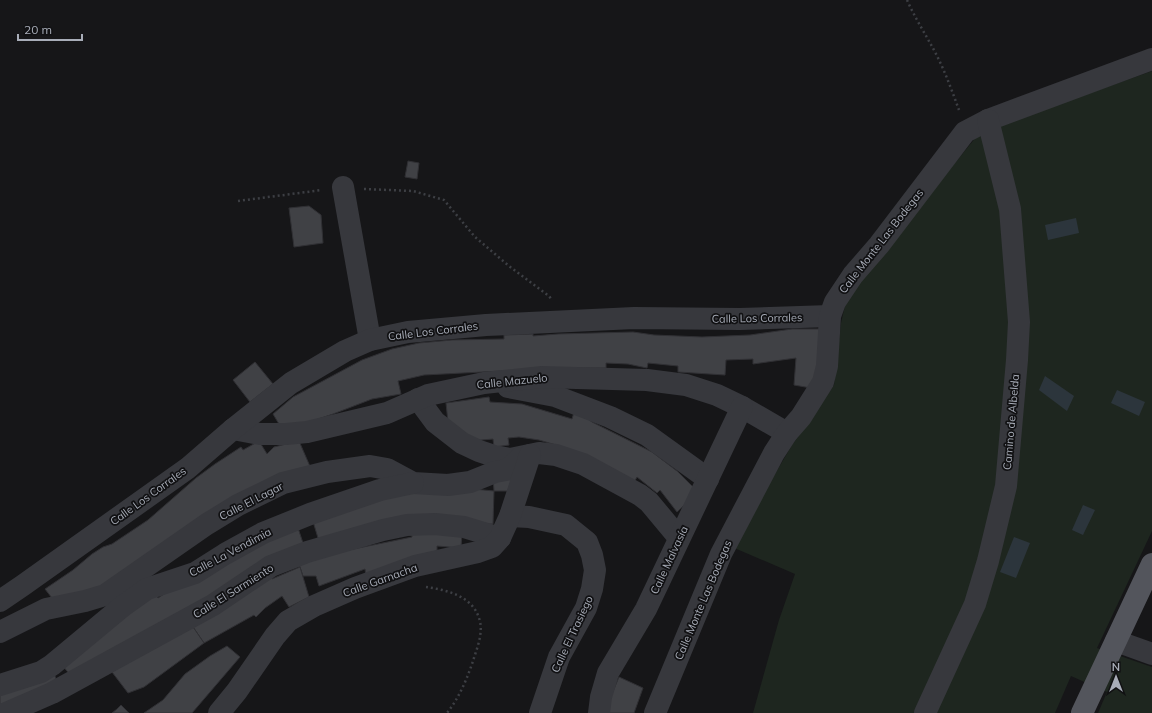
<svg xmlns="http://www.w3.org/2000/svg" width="1152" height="713" viewBox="0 0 1152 713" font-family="Mulish,sans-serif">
<rect width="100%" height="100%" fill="#161618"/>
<!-- green -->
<polygon fill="#1e261f" points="1152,71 1152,531 1097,648 1152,667 1152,713 1098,713 1107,692 1071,676 1055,713 753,713 779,620 795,574 732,547 792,445 834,385 841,323 847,297 867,270 977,136 1031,114"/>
<!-- water -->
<g fill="#2c353c">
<polygon points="1076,218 1079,233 1048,240 1045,225"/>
<polygon points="1045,376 1074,396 1067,411 1039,390"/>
<polygon points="1117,390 1145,402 1139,416 1111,403"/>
<polygon points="1083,505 1095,510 1083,535 1072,530"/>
<polygon points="1014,537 1030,543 1016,578 1000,572"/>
</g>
<!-- building -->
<g fill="#404145" stroke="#303034">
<polygon points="408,161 419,163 417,179 405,177"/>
<polygon points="309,206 321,215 323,243 294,247 289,208"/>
<polygon points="792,329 822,329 817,378 811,388 794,385 796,358 753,364 753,359 726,360 725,375 678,372 678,366 648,363 647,368 628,364 606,363 606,368 561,368 424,375 398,381 401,394 372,399 333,414 306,423 282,429 273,414 293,397 362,360 392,349 419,343 452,340 504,339 504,335 533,334 533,336 558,334 633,332 654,335 702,337 750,335"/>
<polygon points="255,362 273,384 250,402 233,380"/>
<polygon points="489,397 490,402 522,404 572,419 575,409 592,422 652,452 677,471 698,492 677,512 660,490 657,493 637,477 633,484 563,447 539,440 519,437 508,438 509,445 494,447 493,439 470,441 448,422 446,403"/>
<polygon points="259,441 267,454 274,447 299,441 312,471 96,594 55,602 45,589 73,570 92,554 103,547 112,544 148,520 196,478 215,464 241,447 243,450"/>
<polygon points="493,477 515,477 511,491 494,491"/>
<polygon points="473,489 494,491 493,524 477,524 318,538 312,518 400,494"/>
<polygon points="297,525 305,549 73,678 61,664 152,590 158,598 189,577"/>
<polygon points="462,533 461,548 437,546 437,552 366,576 365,569 319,586 316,576 303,576 299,564 339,552 412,537 412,534"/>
<polygon points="300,567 309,597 289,607 282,596 265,608 256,617 254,615 204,643 191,624 271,576 272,579"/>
<polygon points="191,624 204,643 144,687 128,693 112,672"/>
<polygon points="227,646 240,657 192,713 144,713 163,700 185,674 210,656"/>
<polygon points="54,673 58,685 0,709 0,691"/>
<polygon points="619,677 643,688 634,713 606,713 607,706"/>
<polygon points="121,705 129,713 112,713 117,709"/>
</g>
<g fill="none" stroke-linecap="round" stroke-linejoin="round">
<!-- path -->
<g stroke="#3d3f44" stroke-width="2.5" stroke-dasharray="2 3" stroke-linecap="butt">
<path d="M 907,0 C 915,18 926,35 935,52 C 945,71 952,91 959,110"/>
<polyline points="364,189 413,191 444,200 475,237 509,266 549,296 552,300"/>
<polyline points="238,201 322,190"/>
<path d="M 426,587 C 447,590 472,596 479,618 C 484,632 477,648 473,661 C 467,679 459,698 447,713"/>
</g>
<!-- minor -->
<g stroke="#37383d" stroke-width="22">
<polyline points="343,187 370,340"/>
<polyline points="508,387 555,396 610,417 647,435 708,479"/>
<polyline points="418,399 435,422 462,443 479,451 494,456 510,459 539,453 556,455 583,464 640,495 649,502 679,538"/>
<polyline points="233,429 260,434 286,434 307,432 387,413 428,395 484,383 542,377 647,380 686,385 717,395 742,407 787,433"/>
<polyline points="510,516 529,517 566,525 587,542 592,555 595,570 592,589 586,608 559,657 540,713"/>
<polyline points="0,601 22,586 188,468 233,429 291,383 345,351 370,340 408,332 486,325 634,318 740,319 830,316"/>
<polyline points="0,632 46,609 85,601 105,595 207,524 238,505 283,483 327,472 370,466 387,469 413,483 448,485 470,482 495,472 506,470 512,466 520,458"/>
<polyline points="1116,641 1152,654"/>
<polyline points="0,685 41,672 52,665 123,606 147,589 195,573 225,554 263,533 310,514 380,490 413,483"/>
<polyline points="6,713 52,693 213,605 271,566 307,552 383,530 407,525 435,524 464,527 500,538"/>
<polyline points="219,713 237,691 275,636 288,621 314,606 355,588 415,566 478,552 492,547 500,538 510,516 530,455"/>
<polyline points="599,713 601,697 608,673 646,609 742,407"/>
<polyline points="655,713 721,554 774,453 787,433 801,417 823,382 827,366 830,316 835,302 853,275 879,245 965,132 988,120 1152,59"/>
<polyline points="925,713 975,604 988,561 1006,486 1017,360 1019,322 1010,209 988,120"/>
</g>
<!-- major -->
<polyline stroke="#53555c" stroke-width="22" points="1082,713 1152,564"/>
</g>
<g text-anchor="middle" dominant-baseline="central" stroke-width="3.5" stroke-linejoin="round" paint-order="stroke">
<!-- street labels -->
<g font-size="11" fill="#a8adb8" stroke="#111113">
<text transform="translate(881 241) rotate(-52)">Calle Monte Las Bodegas</text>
<text transform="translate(757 318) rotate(-1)">Calle Los Corrales</text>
<text transform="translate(433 331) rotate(-7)">Calle Los Corrales</text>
<text transform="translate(512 381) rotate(-6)">Calle Mazuelo</text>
<text transform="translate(1011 422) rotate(-85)">Camino de Albelda</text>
<text transform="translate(148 496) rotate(-36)">Calle Los Corrales</text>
<text transform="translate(251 501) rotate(-27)">Calle El Lagar</text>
<text transform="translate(230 552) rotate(-28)">Calle La Vendimia</text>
<text transform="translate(669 560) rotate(-65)">Calle Malvasía</text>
<text transform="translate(380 580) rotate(-20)">Calle Garnacha</text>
<text transform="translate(233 591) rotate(-32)">Calle El Sarmiento</text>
<text transform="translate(703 600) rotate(-67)">Calle Monte Las Bodegas</text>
<text transform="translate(572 634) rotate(-65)">Calle El Trasiego</text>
</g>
</g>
<!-- north arrow -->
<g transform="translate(1116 677)" stroke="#111113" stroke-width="3" paint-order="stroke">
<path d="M0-3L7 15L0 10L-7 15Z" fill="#a8adb8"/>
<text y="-6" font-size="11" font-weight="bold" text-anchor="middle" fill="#a8adb8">N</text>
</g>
<!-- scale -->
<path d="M18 34v6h64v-6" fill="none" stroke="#a8adb8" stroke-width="2"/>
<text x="24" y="34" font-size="12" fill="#a8adb8" stroke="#111113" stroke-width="3" paint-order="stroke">20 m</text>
</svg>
